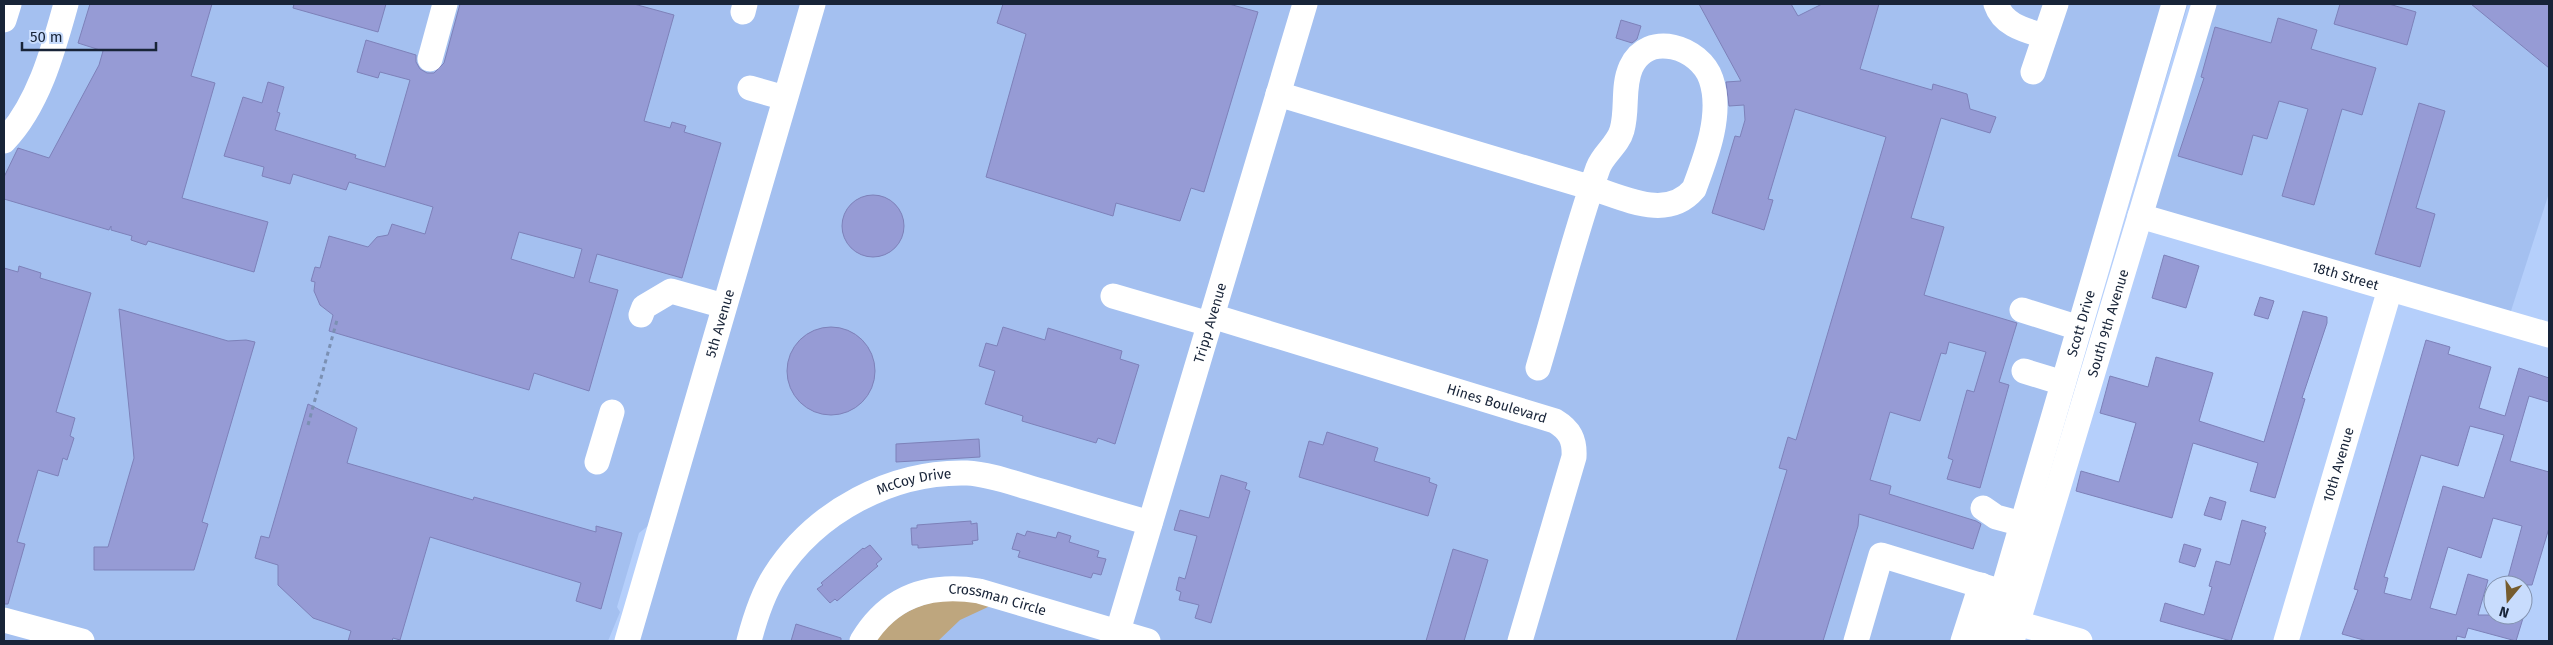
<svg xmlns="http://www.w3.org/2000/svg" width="2553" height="645" viewBox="0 0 2553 645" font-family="'Fira Sans',sans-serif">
<rect width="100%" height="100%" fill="#b5cffb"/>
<!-- built -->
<g fill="#a4c0f0">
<polygon points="4,4 801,4 653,522 639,533 617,607 620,612 608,641 4,641"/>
<polygon points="823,4 2188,4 1998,641 637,641"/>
<polygon points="2214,4 2549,4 2549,193 2510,314 2152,209"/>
</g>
<!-- green -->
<path fill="#bea67e" d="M 952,598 L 989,603 L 988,607 L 960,620 L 938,641 L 872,641 C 902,612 911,606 952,598 Z"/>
<!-- building -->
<g fill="#969bd5" stroke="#7d81b9" fill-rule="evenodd">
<polygon points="90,4 212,4 191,76 215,83 182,198 268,222 254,272 148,241 146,245 131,240 132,236 111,230 111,226 109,230 4,199 4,177 18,148 49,158 99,65 103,51 78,43"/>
<polygon points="294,4 386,4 378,32 293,8"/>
<path d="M 460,4 L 634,4 L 674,15 L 644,121 L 670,128 L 672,122 L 686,126 L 684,132 L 721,143 L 682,278 L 597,254 L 589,282 L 618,290 L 589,391 L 534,373 L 529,390 L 329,331 L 333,315 L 320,305 L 314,291 L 315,282 L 311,281 L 315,267 L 320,268 L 329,236 L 368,247 L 377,237 L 388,235 L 392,224 L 425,234 L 433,207 L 349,182 L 346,190 L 293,174 L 290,184 L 262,176 L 264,167 L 224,156 L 243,97 L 262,103 L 268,82 L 284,87 L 277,112 L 280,113 L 275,130 L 356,155 L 355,158 L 385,167 L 410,80 L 380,72 L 378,78 L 357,72 L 366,40 L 416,55 L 416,62 L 420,69 L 427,73 L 434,73 L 444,63 ZM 519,232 L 582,249 L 574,278 L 511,259 Z"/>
<polygon points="1003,4 1229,4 1258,12 1204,192 1191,188 1180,221 1116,203 1113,216 986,177 1026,34 997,23"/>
<polygon points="1699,4 1791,4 1798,16 1822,4 1879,4 1860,69 1932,90 1933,84 1967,94 1970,109 1996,117 1990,133 1941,118 1911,218 1944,227 1924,295 2017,323 1999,382 2009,385 1980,488 1947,479 1953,460 1948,458 1967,390 1974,392 1986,352 1949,342 1946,354 1941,353 1920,421 1890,412 1870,480 1891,486 1889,494 1976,521 1981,524 1973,549 1859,514 1858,526 1823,641 1736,641 1787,470 1779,468 1788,437 1796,440 1886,137 1795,109 1768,199 1773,200 1764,230 1712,213 1735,136 1740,137 1745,120 1744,105 1729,106 1726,82 1741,81"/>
<polygon points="2340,4 2389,4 2416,12 2407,45 2334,24"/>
<polygon points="2471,4 2549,4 2549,68"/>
<polygon points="2278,18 2317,30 2311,49 2376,68 2362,115 2342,109 2314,205 2282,196 2308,109 2279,101 2267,139 2253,135 2242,175 2178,156 2204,78 2201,77 2215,27 2271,43"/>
<polygon points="1621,20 1641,26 1637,39 1632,43 1616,38"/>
<polygon points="2419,103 2445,111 2416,208 2435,214 2420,267 2375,254"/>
<circle cx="873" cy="226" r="31"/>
<polygon points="2164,255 2199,266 2186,308 2152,298"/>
<polygon points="19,266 41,273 40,278 91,293 56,412 75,418 70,436 74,438 67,460 63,458 58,476 38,470 17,542 25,544 8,604 4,604 4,268 18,272"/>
<polygon points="2260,297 2274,301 2268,319 2254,315"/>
<polygon points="119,309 228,341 246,340 255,342 202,522 208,524 194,570 94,570 94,547 108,547 134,458"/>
<polygon points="2303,311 2327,317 2327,323 2302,398 2305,399 2275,498 2250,491 2258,463 2193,443 2172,518 2076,491 2081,471 2119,482 2136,423 2100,413 2110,376 2148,387 2156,357 2213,373 2199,421 2264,442"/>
<circle cx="831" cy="371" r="44"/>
<polygon points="1003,327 1045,340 1048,328 1122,351 1120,359 1139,365 1115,444 1098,438 1096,443 1022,421 1023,416 985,404 995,371 979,366 986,343 997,346"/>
<path d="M 2426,340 L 2450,347 L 2448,354 L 2491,367 L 2479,408 L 2505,416 L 2519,368 L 2549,378 L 2549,402 L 2529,396 L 2510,461 L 2549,472 L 2549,528 L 2532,585 L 2506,585 L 2522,526 L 2493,518 L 2481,558 L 2448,547 L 2430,608 L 2456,615 L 2468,574 L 2488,580 L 2478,615 L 2524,615 L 2516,641 L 2468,628 L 2465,638 L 2457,636 L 2456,641 L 2367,641 L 2342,634 L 2358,590 L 2354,589 ZM 2470,426 L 2504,435 L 2484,498 L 2443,486 L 2411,600 L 2384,593 L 2388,578 L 2384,577 L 2421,455 L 2458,466 Z"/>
<polygon points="308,404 357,428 347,463 473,500 474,497 596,532 596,526 622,533 601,609 576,601 581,583 430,537 400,640 393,638 392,641 348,641 351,631 313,618 278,585 278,565 255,558 261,536 269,538"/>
<polygon points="1327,432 1378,448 1374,461 1430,478 1429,482 1437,485 1428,516 1299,477 1309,441 1323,445"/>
<polygon points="979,439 980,457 896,462 896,444"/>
<polygon points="1221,475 1247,483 1245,489 1250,491 1211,623 1195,618 1199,605 1179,600 1181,592 1176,590 1179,577 1185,579 1197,536 1174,530 1180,510 1209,518"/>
<polygon points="2210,497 2226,502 2221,520 2204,515"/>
<polygon points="2242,520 2266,527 2264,532 2266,533 2231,641 2160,621 2165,603 2204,615 2212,587 2209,586 2216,561 2230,565"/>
<polygon points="971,521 971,524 977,523 978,540 972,541 973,544 918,548 918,545 912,545 911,528 917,528 917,525"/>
<polygon points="1027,531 1056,538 1058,532 1071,536 1069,542 1099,551 1097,557 1106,559 1101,575 1093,573 1091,578 1018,557 1020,551 1012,549 1017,533 1025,536"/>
<polygon points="2184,544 2201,549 2195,567 2179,562"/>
<polygon points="870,545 882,559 876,564 878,566 837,601 835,599 830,603 817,589 823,585 821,583 863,548 864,549"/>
<polygon points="1453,549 1488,560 1464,641 1426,641"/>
<polygon points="796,624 841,638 841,641 791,641"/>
</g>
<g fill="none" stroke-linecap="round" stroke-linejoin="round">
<!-- path -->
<polyline stroke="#7b90b3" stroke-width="3" stroke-dasharray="4 4" stroke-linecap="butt" points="308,425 337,320"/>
<!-- minor -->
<g stroke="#fff" stroke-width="25">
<path d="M 1996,4 C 2003,25 2024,30 2044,36"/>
<polyline points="743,12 745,4"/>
<polyline points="4,20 9,4"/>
<polyline points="430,59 445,4"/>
<polyline points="2033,72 2056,4"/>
<polyline points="750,88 785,98"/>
<path d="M 1278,94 L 1592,188 C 1625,198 1667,221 1694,189 C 1706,157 1723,114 1711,79 C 1700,47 1648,30 1631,67 C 1622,87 1628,109 1622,130 C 1618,145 1603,154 1598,168 C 1575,233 1558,301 1538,368"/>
<path d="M 4,141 C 38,106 53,51 66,4"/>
<path id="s1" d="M 2140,216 L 2549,335"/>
<polyline points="1113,296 1209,324"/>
<polyline points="2022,310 2079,328"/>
<polyline points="641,315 644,307 671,291 724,306"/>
<path id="s2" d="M 1212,316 L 1555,421 C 1570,430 1575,440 1574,457 L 1520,641"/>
<polyline points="2024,371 2063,383"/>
<polyline points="597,462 612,412"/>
<polyline points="1983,508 1996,517 2022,524"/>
<polyline points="4,620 82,641"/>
<polyline points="2017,623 2080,641"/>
<path id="s3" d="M 627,641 L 813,4"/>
<path id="s4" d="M 749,641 C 755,618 762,595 775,575 C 816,511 892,471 967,473 C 989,474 1013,483 1034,489 C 1072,500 1111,512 1150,523"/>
<path id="s5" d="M 862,641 C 889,596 929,583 979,591 L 1148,641"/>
<path id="s6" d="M 1115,641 L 1305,4"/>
<polyline points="1856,641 1881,555 2002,592"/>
<polyline points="1963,641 1981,585"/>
<path id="s7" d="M 1988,641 L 2174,4"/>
<path id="s8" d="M 2012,641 L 2204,4"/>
<path id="s9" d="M 2286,641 L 2390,289"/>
</g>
</g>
<g text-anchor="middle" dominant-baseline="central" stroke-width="5" stroke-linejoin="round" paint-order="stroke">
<!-- street labels -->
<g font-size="14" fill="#182438" stroke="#c8dcfd">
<text stroke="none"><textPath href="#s1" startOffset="214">18th Street</textPath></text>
<text stroke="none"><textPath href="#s6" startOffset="332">Tripp Avenue</textPath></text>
<text stroke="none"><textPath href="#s7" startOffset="331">Scott Drive</textPath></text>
<text stroke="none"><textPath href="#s3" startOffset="331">5th Avenue</textPath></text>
<text stroke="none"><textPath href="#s8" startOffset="332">South 9th Avenue</textPath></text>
<text stroke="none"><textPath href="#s2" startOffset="298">Hines Boulevard</textPath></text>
<text stroke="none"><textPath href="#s9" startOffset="184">10th Avenue</textPath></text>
<text stroke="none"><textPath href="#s4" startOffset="244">McCoy Drive</textPath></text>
<text stroke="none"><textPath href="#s5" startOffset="156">Crossman Circle</textPath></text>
</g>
</g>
<!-- border -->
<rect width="2553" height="645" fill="none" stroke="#182438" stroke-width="10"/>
<!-- north arrow -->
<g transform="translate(2508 600) rotate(198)"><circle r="24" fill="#c8dcfd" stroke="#8292ae"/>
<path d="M0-4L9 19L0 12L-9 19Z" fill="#765c2e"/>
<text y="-8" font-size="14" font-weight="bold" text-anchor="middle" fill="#182438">N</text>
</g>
<!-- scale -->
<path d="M22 42v8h134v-8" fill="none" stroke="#182438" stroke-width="2.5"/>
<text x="30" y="42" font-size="15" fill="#182438" stroke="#c8dcfd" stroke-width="4" paint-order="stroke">50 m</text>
</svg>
